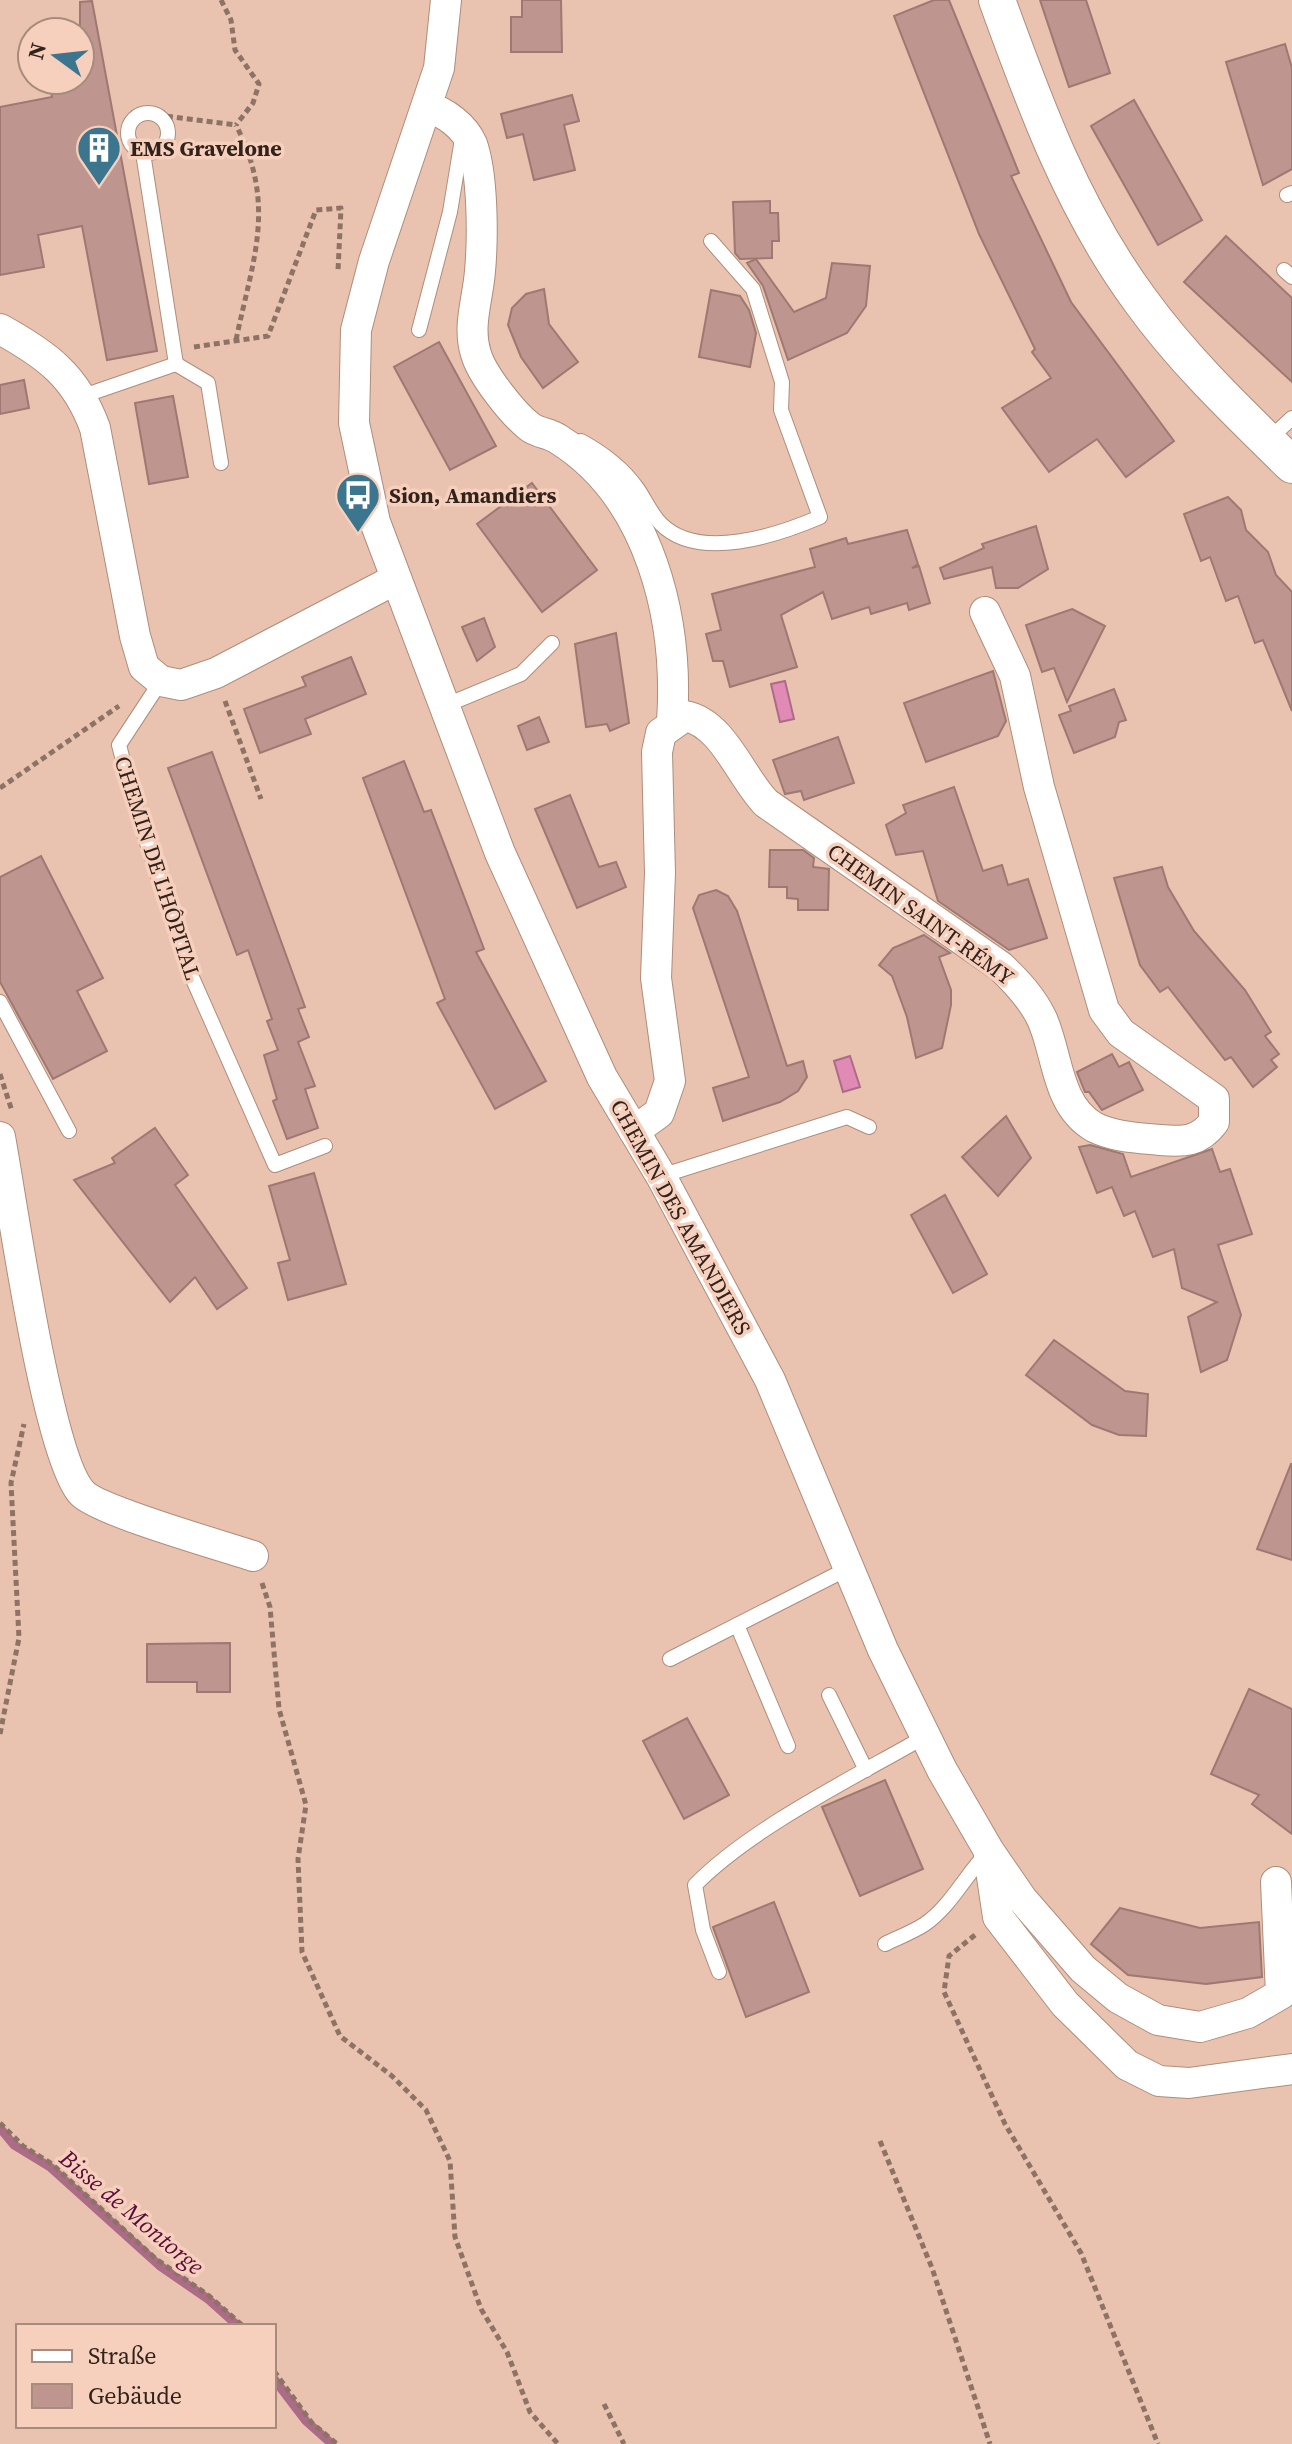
<svg xmlns="http://www.w3.org/2000/svg" width="1292" height="2444" viewBox="0 0 1292 2444" font-family="'Source Serif 4',serif">
<rect width="100%" height="100%" fill="#e9c3b0"/>
<!-- water -->
<g fill="#e08ab5" stroke="#ac6b87" stroke-width="2">
<polygon points="785,681 794,719 780,722 771,684"/>
<polygon points="850,1056 860,1087 843,1092 834,1061"/>
</g>
<g fill="none" stroke-linecap="round" stroke-linejoin="round">
<!-- stream -->
<g stroke="#ac6b87" stroke-width="9">
<polyline points="0,2128 14,2145 50,2167 160,2266 208,2299 238,2326"/>
<polyline points="274,2379 306,2421 332,2444"/>
</g>
</g>
<!-- building -->
<g fill="#be968f" stroke="#9f7872" stroke-width="2">
<polygon points="522,0 561,0 562,52 511,52 511,17 522,17"/>
<polygon points="934,0 949,0 1019,173 1011,176 1071,302 1174,441 1126,477 1097,439 1049,472 1002,408 1051,378 1032,352 1035,349 979,234 894,16"/>
<polygon points="1040,0 1086,0 1110,73 1069,87"/>
<polygon points="92,1 157,351 107,360 82,226 38,235 44,267 0,275 0,107 52,97 49,80 80,80 80,2"/>
<polygon points="1285,44 1292,68 1292,169 1263,185 1226,62"/>
<polygon points="572,95 579,121 564,125 575,170 534,180 523,134 507,138 501,114"/>
<polygon points="1134,100 1202,220 1158,245 1091,126"/>
<polygon points="770,201 770,213 778,213 779,241 772,241 772,258 740,259 735,253 733,202"/>
<polygon points="1226,236 1292,298 1292,382 1184,282"/>
<polygon points="756,259 794,312 826,298 832,263 870,266 866,306 847,333 788,360 763,286 747,263"/>
<polygon points="544,289 549,324 578,362 543,388 521,357 508,325 512,308 526,294"/>
<polygon points="711,290 740,296 749,310 756,333 750,367 699,357"/>
<polygon points="439,342 496,446 450,470 394,367"/>
<polygon points="24,380 29,408 0,414 0,385"/>
<polygon points="173,396 188,477 149,484 135,403"/>
<polygon points="532,483 597,570 542,612 477,524"/>
<polygon points="1228,497 1241,510 1246,530 1268,552 1276,575 1292,592 1292,711 1263,640 1255,643 1238,596 1226,601 1210,557 1201,561 1184,514"/>
<polygon points="1036,526 1048,569 1018,588 996,588 992,567 944,579 940,568 984,548 982,544"/>
<polygon points="907,530 918,564 912,568 919,566 930,603 909,610 907,603 871,614 869,607 832,619 823,592 781,615 797,667 730,687 723,661 713,661 706,634 721,630 712,594 815,567 810,549 846,538 848,544"/>
<polygon points="1072,609 1105,626 1067,702 1054,668 1042,672 1026,625"/>
<polygon points="484,618 495,647 477,661 462,627"/>
<polygon points="616,633 629,723 610,731 607,724 586,727 575,644"/>
<polygon points="351,657 366,694 305,719 311,734 260,753 244,709 306,686 302,677"/>
<polygon points="993,671 1006,721 998,736 926,762 904,703"/>
<polygon points="1114,689 1126,720 1119,722 1115,737 1074,753 1059,715 1071,711 1069,706"/>
<polygon points="539,717 549,742 527,750 518,726"/>
<polygon points="838,737 854,783 804,800 801,791 785,794 773,760"/>
<polygon points="212,752 305,1007 298,1009 309,1037 298,1042 315,1086 305,1089 318,1128 287,1139 273,1101 277,1099 264,1055 278,1050 267,1021 272,1019 248,950 237,955 168,768"/>
<polygon points="404,761 424,812 431,810 484,949 476,952 546,1081 495,1109 437,1003 445,999 363,778"/>
<polygon points="954,787 983,871 1002,865 1008,885 1028,879 1047,938 1009,950 938,901 923,851 896,855 886,825 906,813 903,805"/>
<polygon points="570,795 599,867 616,862 626,887 577,908 535,809"/>
<polygon points="770,850 803,850 814,858 813,867 829,869 828,910 798,910 798,899 787,898 787,887 769,887"/>
<polygon points="41,856 103,978 77,991 107,1051 53,1079 0,982 0,877"/>
<polygon points="1162,867 1168,887 1194,931 1245,990 1271,1032 1265,1036 1279,1054 1271,1060 1277,1067 1253,1087 1231,1057 1225,1060 1168,987 1160,992 1140,965 1114,878"/>
<polygon points="716,890 728,896 737,911 787,1066 803,1061 807,1077 798,1091 780,1102 723,1121 713,1088 749,1077 693,908 699,895"/>
<polygon points="924,935 950,953 939,957 951,990 951,1005 942,1048 916,1058 907,1017 892,976 879,965 893,948"/>
<polygon points="1112,1054 1119,1067 1129,1062 1143,1090 1102,1110 1089,1092 1085,1092 1077,1072"/>
<polygon points="1006,1116 1031,1158 998,1196 962,1157"/>
<polygon points="155,1128 188,1175 175,1185 247,1288 217,1309 195,1277 170,1302 74,1180 115,1163 112,1158"/>
<polygon points="1090,1145 1123,1154 1131,1177 1212,1149 1220,1172 1230,1169 1252,1234 1218,1245 1241,1315 1227,1360 1201,1372 1188,1317 1217,1302 1182,1288 1174,1249 1153,1257 1135,1211 1124,1216 1112,1187 1097,1193 1079,1147"/>
<polygon points="314,1173 346,1284 288,1300 278,1263 290,1260 269,1186"/>
<polygon points="945,1195 987,1274 953,1293 911,1215"/>
<polygon points="1054,1340 1125,1391 1148,1394 1146,1436 1119,1435 1092,1425 1026,1375"/>
<polygon points="1291,1464 1292,1464 1292,1560 1257,1549"/>
<polygon points="230,1643 230,1692 197,1692 197,1682 147,1682 147,1644"/>
<polygon points="1249,1689 1292,1709 1292,1834 1252,1804 1259,1795 1211,1774"/>
<polygon points="687,1718 729,1795 684,1819 643,1741"/>
<polygon points="885,1780 923,1869 860,1896 822,1807"/>
<polygon points="774,1902 809,1992 746,2017 713,1927"/>
<polygon points="1120,1908 1200,1928 1259,1922 1262,1977 1206,1984 1128,1975 1091,1944"/>
</g>
<g fill="none" stroke-linecap="round" stroke-linejoin="round">
<!-- service casing -->
<g stroke="#b08c7a" stroke-width="16">
<g id="service">
<circle cx="148" cy="133" r="20"/>
<polyline points="1287,195 1292,193"/>
<polyline points="1284,270 1292,277"/>
<polyline points="419,330 450,212 462,139"/>
<polyline points="176,364 208,383 221,463"/>
<polyline points="83,396 176,364 143,153"/>
<polyline points="1268,440 1292,418"/>
<path d="M 581,441 C 603,453 622,467 637,488 C 645,499 651,514 661,524 C 699,562 778,535 820,517 L 781,410 L 782,382 L 753,289 L 711,241"/>
<polyline points="161,681 119,745 136,810 191,975 275,1165 325,1146"/>
<polyline points="444,706 521,674 552,643"/>
<polyline points="0,1002 69,1131"/>
<polyline points="661,1176 847,1117 869,1127"/>
<polyline points="737,1625 788,1746"/>
<polyline points="670,1659 849,1568"/>
<polyline points="829,1695 866,1770"/>
<path d="M 885,1944 C 897,1938 913,1932 925,1924 C 951,1906 966,1874 988,1852"/>
<path d="M 719,1972 L 703,1930 L 695,1885 C 752,1827 855,1777 926,1736"/>
</g>
</g>
<!-- minor casing -->
<g stroke="#b08c7a" stroke-width="32">
<g id="minor">
<polyline points="446,0 439,68 374,261 356,330 354,423 375,522 500,853 602,1077 661,1176 770,1380 883,1650 942,1770 989,1851 1022,1899 1083,1969 1118,1998 1158,2020 1200,2027 1248,2013 1281,1994 1276,1882"/>
<path d="M 427,107 C 445,112 464,126 472,144 C 483,175 483,238 480,271 C 478,299 467,326 476,354 C 482,375 513,414 530,427 C 538,433 549,433 558,439 C 651,497 679,620 672,722"/>
<path d="M 0,329 C 47,355 76,376 95,428 L 135,636 L 144,667 L 161,681 L 181,685 L 216,673 L 396,579"/>
<path d="M 634,1131 L 659,1113 L 670,1081 L 656,978 L 660,873 L 657,752 L 661,733 L 685,716 C 723,723 740,776 766,803 L 1000,966 C 1017,982 1032,998 1042,1019 C 1058,1054 1056,1105 1094,1127 C 1113,1137 1140,1138 1160,1140 C 1184,1142 1199,1142 1214,1122 L 1214,1099 L 1121,1033 L 1104,1010 L 1039,787 L 1015,676 L 985,612"/>
<path d="M 0,1137 C 12,1201 47,1456 82,1493 C 99,1511 223,1546 253,1556"/>
<polyline points="989,1857 998,1917 1065,2004 1127,2065 1159,2081 1189,2083 1292,2069"/>
</g>
</g>
<!-- tertiary casing -->
<g stroke="#b08c7a" stroke-width="38">
<path id="tertiary" d="M 997,0 C 1035,105 1073,209 1140,300 C 1184,361 1238,412 1292,465"/>
</g>
<!-- path -->
<g stroke="#8d7365" stroke-width="5" stroke-dasharray="6 4" stroke-linecap="butt">
<polyline points="221,0 231,20 235,50 259,84 253,103 236,125"/>
<polyline points="157,115 236,125"/>
<path d="M 236,340 C 253,258 277,206 236,125"/>
<polyline points="194,347 268,336 316,210 341,208 338,271"/>
<polyline points="225,701 261,799"/>
<polyline points="0,788 119,706"/>
<polyline points="0,1074 12,1111"/>
<polyline points="262,1583 270,1607 279,1709 306,1805 298,1859 302,1952 340,2036 392,2076 426,2110 450,2161 455,2237 481,2309 507,2352 530,2412 558,2444"/>
<polyline points="0,1734 19,1638 11,1483 24,1424"/>
<polyline points="975,1935 949,1956 944,1992 1005,2124 1081,2253 1158,2444"/>
<polyline points="0,2123 23,2146 52,2164 156,2259 208,2295 243,2326"/>
<polyline points="880,2141 932,2268 990,2444"/>
<polyline points="274,2371 312,2423 337,2444"/>
<polyline points="604,2404 624,2444"/>
</g>
<!-- service -->
<use href="#service" stroke="#fff" stroke-width="14"/>
<!-- minor -->
<use href="#minor" stroke="#fff" stroke-width="30"/>
<!-- tertiary -->
<use href="#tertiary" stroke="#fff" stroke-width="36"/>
</g>
<!-- icons -->
<defs>
<g id="building-pin" transform="scale(2.3)"><path d="M0 17L-7.5 6A9.5 9.5 0 1 1 7.5 6Z" fill="#3b758e" stroke="#f6d0bd"/><path d="M-4-6H4V6H1V3H-1V6H-4ZM-2.5-4.3h1.7v1.8h-1.7ZM.8-4.3h1.7v1.8H.8ZM-2.5-1h1.7V.8h-1.7ZM.8-1h1.7V.8H.8Z" fill="#fff"/></g>
<g id="bus-pin" transform="scale(2.3)"><path d="M0 17L-7.5 6A9.5 9.5 0 1 1 7.5 6Z" fill="#3b758e" stroke="#f6d0bd"/><path d="M-5-6H5V4H4V6H2V4H-2V6H-4V4H-5ZM-3.5-4V0h7V-4ZM-3.5 1.2v1.5H-2V1.2ZM2 1.2v1.5H3.5V1.2Z" fill="#fff"/></g>
</defs>
<g fill-rule="evenodd">
<use href="#building-pin" x="99" y="148"/>
<use href="#bus-pin" x="358" y="495"/>
</g>
<g text-anchor="middle" dominant-baseline="central" stroke-width="7" stroke-linejoin="round" paint-order="stroke">
<!-- poi labels -->
<g font-size="22" font-weight="bold" fill="#31231b" stroke="#f6d0bd" text-anchor="start">
<text x="130" y="148">EMS Gravelone</text>
<text x="389" y="495">Sion, Amandiers</text>
</g>
<!-- street labels -->
<g font-size="22" fill="#31231b" stroke="#f6d0bd">
<text transform="translate(158 868) rotate(72)">CHEMIN DE L'HÔPITAL</text>
<text transform="translate(921 914) rotate(36)">CHEMIN SAINT-RÉMY</text>
<text transform="translate(681 1217) rotate(61)">CHEMIN DES AMANDIERS</text>
</g>
<!-- water labels -->
<g font-size="24" font-style="italic" fill="#580b3a" stroke="#f6d0bd">
<text transform="translate(132 2212) rotate(40)">Bisse de Montorge</text>
</g>
</g>
<!-- legend -->
<rect x="16" y="2324" width="260" height="104" fill="#f6d0bd" stroke="#a78b7c" stroke-width="2"/>
<rect x="32" y="2350" width="40" height="12" fill="#ffffff" stroke="#a78b7c" stroke-width="2"/>
<text x="88" y="2364" font-size="24" fill="#31231b">Straße</text>
<rect x="32" y="2384" width="40" height="24" fill="#be968f" stroke="#a78b7c" stroke-width="2"/>
<text x="88" y="2404" font-size="24" fill="#31231b">Gebäude</text>
<!-- north arrow -->
<g transform="translate(56 56) rotate(285)"><circle r="38" fill="#f6d0bd" stroke="#a78b7c" stroke-width="2"/>
<path d="M0-6L14 30L0 20L-14 30Z" fill="#3b758e"/>
<text y="-12" font-size="22" font-weight="bold" text-anchor="middle" fill="#31231b">N</text>
</g>
</svg>
